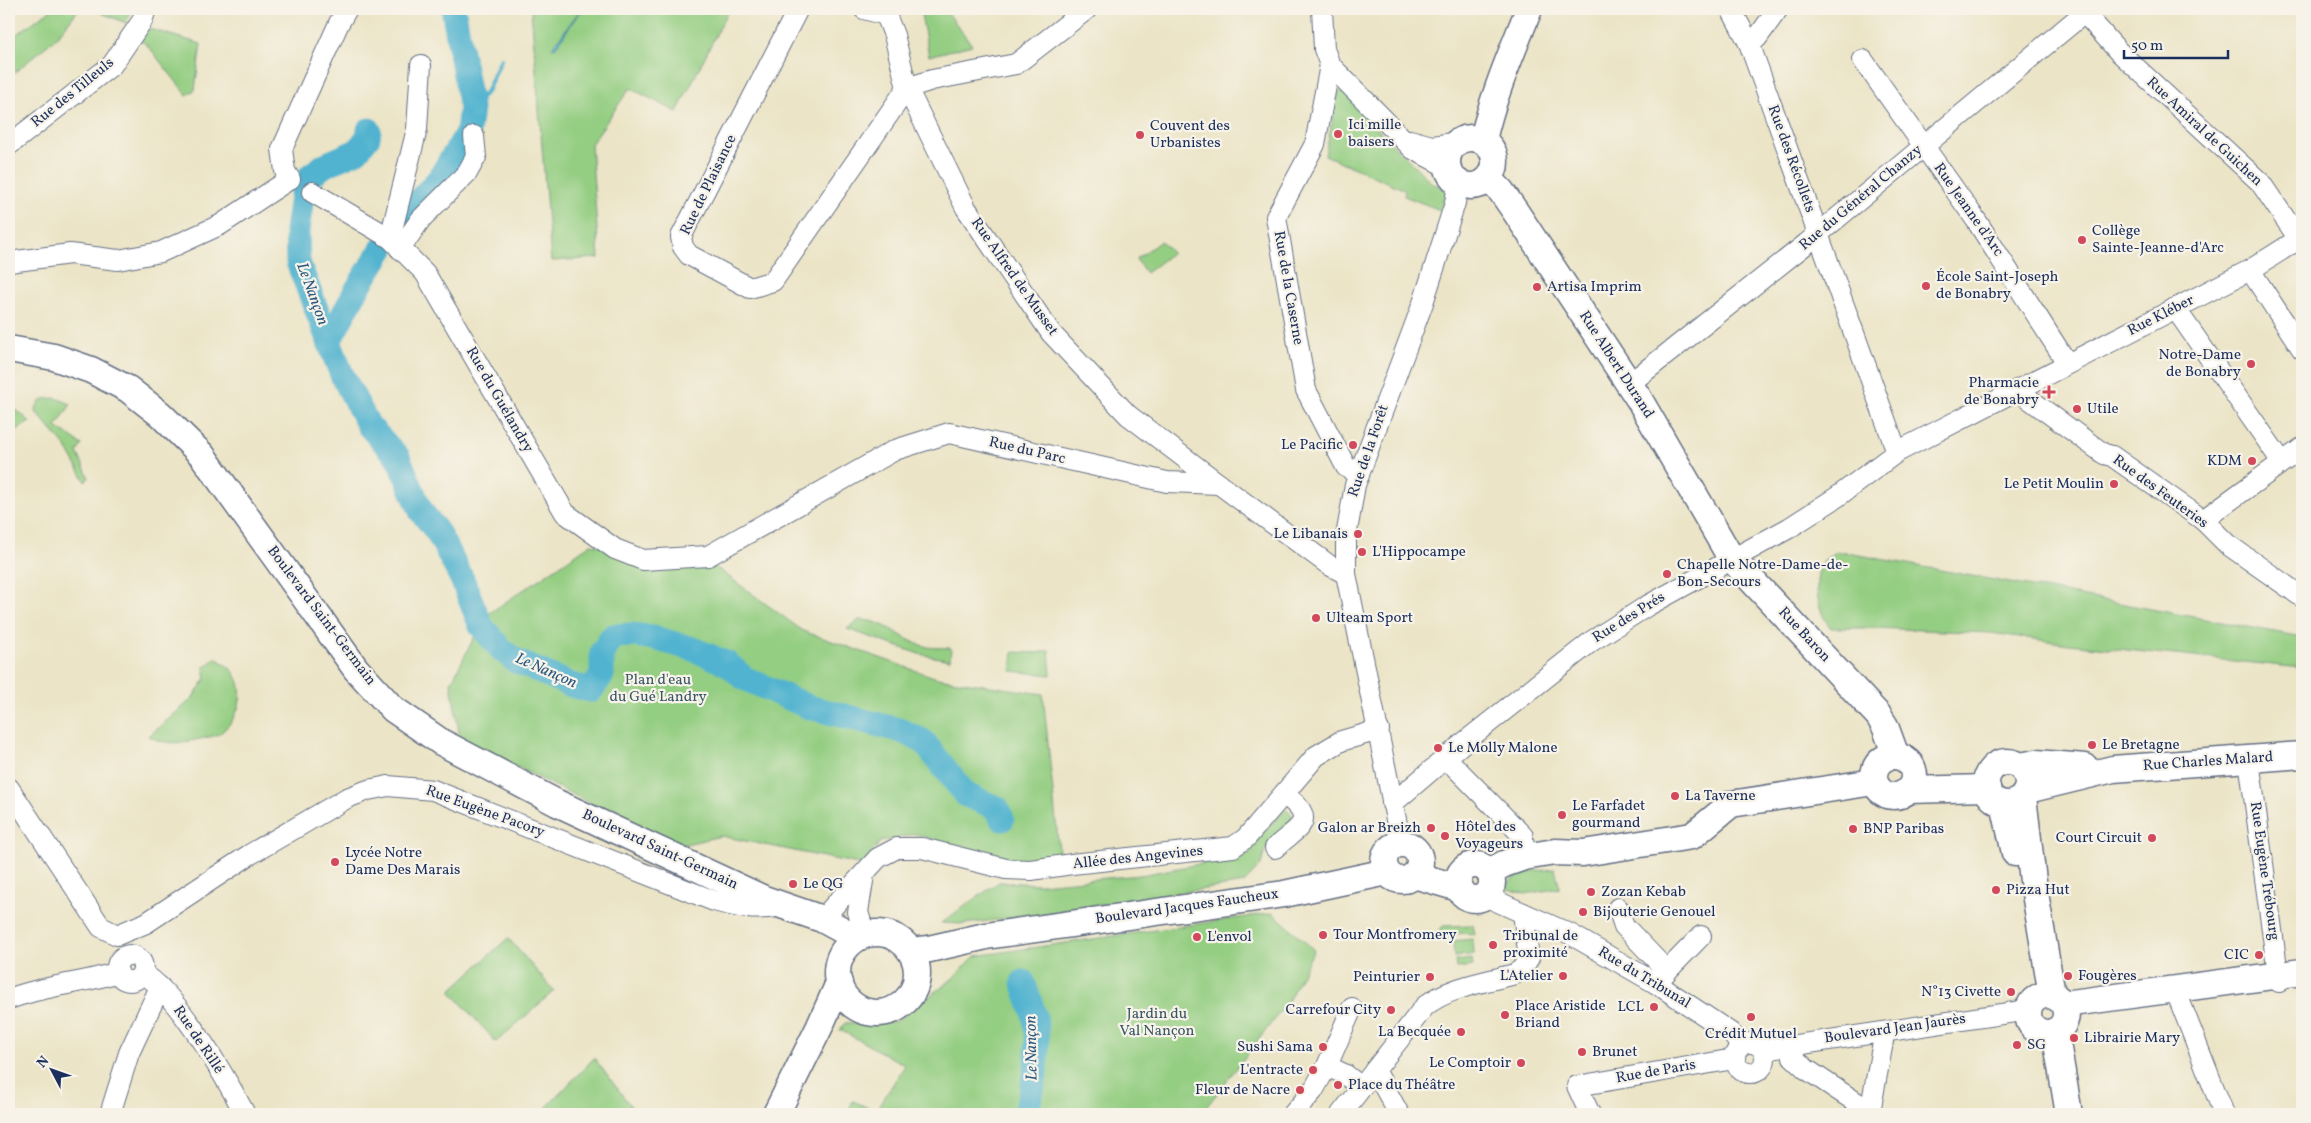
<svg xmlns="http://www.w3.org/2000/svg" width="2311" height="1123" viewBox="0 0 2311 1123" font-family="Vollkorn,serif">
<rect width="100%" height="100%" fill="#f7f3e8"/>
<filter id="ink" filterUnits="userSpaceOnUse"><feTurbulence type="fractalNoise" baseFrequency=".02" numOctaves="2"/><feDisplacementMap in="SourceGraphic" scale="10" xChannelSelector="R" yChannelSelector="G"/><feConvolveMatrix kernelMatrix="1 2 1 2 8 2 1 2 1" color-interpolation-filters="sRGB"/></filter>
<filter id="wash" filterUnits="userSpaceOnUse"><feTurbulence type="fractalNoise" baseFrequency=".0096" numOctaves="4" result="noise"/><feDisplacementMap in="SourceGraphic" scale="20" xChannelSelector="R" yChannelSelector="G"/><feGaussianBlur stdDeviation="1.12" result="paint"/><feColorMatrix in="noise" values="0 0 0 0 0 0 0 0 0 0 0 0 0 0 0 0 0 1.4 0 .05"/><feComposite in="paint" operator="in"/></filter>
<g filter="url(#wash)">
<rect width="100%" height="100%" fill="#ebe4c6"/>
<!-- green -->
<g fill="#94ce82" stroke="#587e70">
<path d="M 52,9 L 79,9 L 56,38 L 13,74 L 9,69 C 15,59 17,49 11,38 Z"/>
<polygon points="92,9 133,9 126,23"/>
<polygon points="531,9 729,9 677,112 630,88 591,144 599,258 551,261"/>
<polygon points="920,9 945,9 972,45 929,56"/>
<polygon points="147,28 201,44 195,90 187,95 146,44 139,40"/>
<polygon points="1343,90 1383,135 1432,183 1447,190 1440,210 1404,196 1405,190 1325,155 1338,93"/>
<polygon points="1161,241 1172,253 1146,273 1136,259"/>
<path d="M 56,398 L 71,404 L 56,427 L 82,445 L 77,452 L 89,478 L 85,481 L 66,447 L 36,412 C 36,400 44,398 56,398 Z"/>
<polygon points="9,407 22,414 30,422 9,435"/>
<polygon points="591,544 710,563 803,631 937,678 1043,694 1060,861 1018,864 915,834 880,842 863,865 721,836 677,846 460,739 451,683 485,616"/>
<path d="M 1837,551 L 2302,637 L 2302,668 L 2069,644 L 1991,633 L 1874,628 L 1831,628 C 1818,614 1813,585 1820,567 C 1822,561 1832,555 1837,551 Z"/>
<path d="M 859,620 C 887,620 899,639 924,646 C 932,649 943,647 951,648 L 950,660 L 919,654 L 847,629 Z"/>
<polygon points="1049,650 1051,675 1011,671 1013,652 1039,653"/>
<path d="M 216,658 C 223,663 232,668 236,676 C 247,695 237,721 219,734 C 216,736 209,737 205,738 C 185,742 167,747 149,736 L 192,699 L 206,678 L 204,668 Z"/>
<polygon points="1287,809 1292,815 1291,823 1273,839 1265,850 1261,865 1244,883 1027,916 964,924 941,923 999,882 1040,884 1141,875 1236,857"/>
<path d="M 1555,869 L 1560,888 L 1525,894 L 1506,888 C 1512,870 1538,871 1555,869 Z"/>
<polygon points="1273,913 1314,950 1287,1003 1201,1114 847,1114 853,1101 876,1111 905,1065 840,1030 845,1023 897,1021 951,980 975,956"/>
<path d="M 1473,925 L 1475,935 C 1467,932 1457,933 1448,936 L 1448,940 L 1446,940 L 1445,937 L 1439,938 L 1440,941 L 1430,941 L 1443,926 Z"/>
<polygon points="508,938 554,991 496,1042 450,991"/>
<polygon points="1473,939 1474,954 1454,957 1453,941"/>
<polygon points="1472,959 1473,966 1457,968 1456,961"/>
<polygon points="594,1058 637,1114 540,1114"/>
</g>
<!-- water -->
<polygon fill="#51b3cf" stroke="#367196" points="581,9 584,9 578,14 556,47 552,48"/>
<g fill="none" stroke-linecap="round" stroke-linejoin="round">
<!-- stream -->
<polyline stroke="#51b3cf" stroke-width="4.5" points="471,108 487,91 501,59"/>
<!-- river -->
<g stroke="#51b3cf" stroke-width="25">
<polyline points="369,130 368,137 357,151 325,165 311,175 302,197 297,231 298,262 342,375 369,426 398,457 421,511 438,533 462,579 481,626 502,650 516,661 571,685 591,690 602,675 602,652 613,636 633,635 654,638 693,649 728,664 744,678 809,707 899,730 923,741 966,795 997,808 1002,819"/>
<polyline points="399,222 439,179 468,132 471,108 454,13"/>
<polyline points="329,341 357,289 382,249"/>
<path d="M 1023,982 C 1027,994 1032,1006 1035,1019 C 1040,1047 1036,1088 1024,1114"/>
</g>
</g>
</g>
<g filter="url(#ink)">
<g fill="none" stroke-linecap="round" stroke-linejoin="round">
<!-- minor casing -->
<g stroke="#646e82" stroke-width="22">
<g id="minor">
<polyline points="798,9 681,237 683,247 689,255 750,288 773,281 907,88 932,80 1016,64 1087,9"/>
<polyline points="864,9 886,15"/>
<polyline points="887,9 886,15 894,35 907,88 966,208 1051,333 1128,415 1219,484"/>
<polyline points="1322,9 1324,49 1330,65 1413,149 1447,167"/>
<polyline points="1731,9 1749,43 1897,452"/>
<polyline points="2081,9 2118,51 2260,182 2299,239"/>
<polyline points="1749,43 1757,38 1778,9"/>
<polyline points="1863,60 1976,220 2067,363"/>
<polyline points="1330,65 1315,144 1276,217 1306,390 1346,467 1359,475"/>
<polyline points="1410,140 1432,146 1457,142"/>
<polyline points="9,145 112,65 142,21 146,9"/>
<polyline points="312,192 390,238 425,273 565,513 615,549 643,560 708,556 895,450 949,433 1167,482 1219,484 1329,565 1346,574"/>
<polyline points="390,238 417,129 421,65"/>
<polyline points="400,249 421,219 467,173 476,157 474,136"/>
<polyline points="9,262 70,254 118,260 161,252 220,225 290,179 285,171 282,149 339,23 347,9"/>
<polyline points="2250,270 2302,349"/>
<polyline points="2175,308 2282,462"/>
<polyline points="1629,384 1806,244 2089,9"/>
<polyline points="2017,390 2104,454 2112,456 2203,520 2227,544 2302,597"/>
<polyline points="2203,520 2302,448"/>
<polyline points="1446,758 1523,836 1524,857"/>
<polyline points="2249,760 2279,982"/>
<path d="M 9,788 L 101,927 L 117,935 L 146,923 L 249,855 L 347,798 L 368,790 L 388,786 L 433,790 L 714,901 C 736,907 754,911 777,907"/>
<polyline points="1392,804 1462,744 1592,641 1647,606 1789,528 1837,497 1897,452 2250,270 2302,237"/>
<polyline points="1401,844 1346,574 1346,537 1355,485 1423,303 1455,203 1458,183"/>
<path d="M 1275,848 C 1298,826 1320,822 1284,794"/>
<polyline points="864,875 858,912 865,935"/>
<polyline points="1485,896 1570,934 1657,984 1731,1033 1741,1045"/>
<polyline points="1618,908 1624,926 1667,971 1657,984"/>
<polyline points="822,919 878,858 897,848 922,848 1006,869 1031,870 1072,864 1233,847 1246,838 1316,756 1341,741 1379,730"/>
<circle cx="130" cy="968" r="13"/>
<polyline points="1667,971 1701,936"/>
<path d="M 142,973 C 176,992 226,1078 245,1114"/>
<polyline points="2175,989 2224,1114"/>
<path d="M 9,999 C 44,985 82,984 118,972"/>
<circle cx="1750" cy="1058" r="15"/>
<polyline points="1763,1050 2028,1010"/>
<polyline points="1793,1057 1806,1069 1874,1114"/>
<polyline points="1327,1066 1346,1075 1361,1087"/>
<polyline points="1375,1070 1399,1114"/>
<polyline points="1870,1112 1883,1042"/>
<polyline points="110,1114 129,1053 160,987"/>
<polyline points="1293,1114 1313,1091 1327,1066 1352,1008"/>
<path d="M 1341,1114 L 1425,1006 C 1449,987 1485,982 1515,974 L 1522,969 L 1529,958 L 1523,913"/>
<polyline points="1590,1114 1577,1086 1734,1059"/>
</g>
</g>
<!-- major casing -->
<g stroke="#646e82" stroke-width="29">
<g id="major">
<circle cx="1471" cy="162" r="24"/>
<path d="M 1483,140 C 1493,95 1512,52 1529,9"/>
<polyline points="1489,179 1501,191 1515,211 1639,399 1731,558 1878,715 1885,726 1896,756"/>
<polyline points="9,349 54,357 91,370 128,389 160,414 202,455 356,669 393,709 441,742 557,803 764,899 822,919 857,938"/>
<circle cx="1894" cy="776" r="20"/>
<circle cx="2007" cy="783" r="21"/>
<polyline points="2020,766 2036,763 2085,767"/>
<polyline points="1908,790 1987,788"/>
<polyline points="2027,790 2113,769 2302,755"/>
<polyline points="2023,797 2033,881 2052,995"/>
<polyline points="2004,804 2015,853"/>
<circle cx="1402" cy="862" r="18"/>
<circle cx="1475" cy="882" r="17"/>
<polyline points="1489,872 1504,864 1524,857 1555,852 1583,853 1692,836 1731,804 1874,782"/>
<polyline points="1414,875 1459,888"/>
<circle cx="877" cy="973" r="40"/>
<polyline points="911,951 929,949 986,936 1284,894 1387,872"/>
<circle cx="2047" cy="1014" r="19"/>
<polyline points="2064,1004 2302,972"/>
<polyline points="2055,1031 2069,1114"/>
<polyline points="776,1114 819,1028 839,983"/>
</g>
</g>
<!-- minor -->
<use href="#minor" stroke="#fff" stroke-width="20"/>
<!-- major -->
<use href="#major" stroke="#fff" stroke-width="26"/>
</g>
</g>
<!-- markers -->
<g fill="#d1495b" stroke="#f7f3e8" stroke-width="2">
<circle cx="1338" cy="134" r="5"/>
<circle cx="1140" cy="135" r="5"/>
<circle cx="2082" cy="240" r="5"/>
<circle cx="1926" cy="286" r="5"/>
<circle cx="1537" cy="287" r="5"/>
<circle cx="2251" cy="364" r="5"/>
<path d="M2046.5 384.5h5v5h5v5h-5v5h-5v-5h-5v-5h5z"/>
<circle cx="2077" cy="409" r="5"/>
<circle cx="1353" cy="445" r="5"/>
<circle cx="2252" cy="461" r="5"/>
<circle cx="2114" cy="484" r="5"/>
<circle cx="1358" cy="534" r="5"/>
<circle cx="1362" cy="552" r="5"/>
<circle cx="1667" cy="574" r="5"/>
<circle cx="1316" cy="618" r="5"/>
<circle cx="2092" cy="745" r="5"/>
<circle cx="1438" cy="748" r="5"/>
<circle cx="1675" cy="796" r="5"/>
<circle cx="1562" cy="815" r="5"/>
<circle cx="1431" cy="828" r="5"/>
<circle cx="1853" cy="829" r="5"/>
<circle cx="1445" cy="836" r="5"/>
<circle cx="2152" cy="838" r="5"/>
<circle cx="335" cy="862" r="5"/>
<circle cx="793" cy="884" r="5"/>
<circle cx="1996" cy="890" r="5"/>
<circle cx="1591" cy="892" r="5"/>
<circle cx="1583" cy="912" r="5"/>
<circle cx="1323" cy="935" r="5"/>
<circle cx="1197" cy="937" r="5"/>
<circle cx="1493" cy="945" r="5"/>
<circle cx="2259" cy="955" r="5"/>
<circle cx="1563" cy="976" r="5"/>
<circle cx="2068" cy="976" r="5"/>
<circle cx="1430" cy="977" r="5"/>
<circle cx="2011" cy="992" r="5"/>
<circle cx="1654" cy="1007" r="5"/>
<circle cx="1391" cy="1010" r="5"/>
<circle cx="1505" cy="1015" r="5"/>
<circle cx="1751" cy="1017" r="5"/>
<circle cx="1461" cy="1032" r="5"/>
<circle cx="2074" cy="1038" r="5"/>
<circle cx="2017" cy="1045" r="5"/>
<circle cx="1323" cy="1047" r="5"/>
<circle cx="1582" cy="1052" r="5"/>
<circle cx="1521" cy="1063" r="5"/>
<circle cx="1313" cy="1070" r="5"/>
<circle cx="1338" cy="1085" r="5"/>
<circle cx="1300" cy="1090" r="5"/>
</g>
<g text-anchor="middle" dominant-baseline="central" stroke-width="4.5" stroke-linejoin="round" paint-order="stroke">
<!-- street labels -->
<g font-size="15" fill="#1b2f5e" stroke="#f7f3e8">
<text transform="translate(73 93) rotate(-39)">Rue des Tilleuls</text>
<text transform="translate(2204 132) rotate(43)">Rue Amiral de Guichen</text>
<text transform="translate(1791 159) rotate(70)">Rue des Récollets</text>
<text transform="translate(709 185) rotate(-64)">Rue de Plaisance</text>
<text transform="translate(1861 198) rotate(-40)">Rue du Général Chanzy</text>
<text transform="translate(1968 210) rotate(55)">Rue Jeanne d'Arc</text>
<text transform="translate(1014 277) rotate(55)">Rue Alfred de Musset</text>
<text transform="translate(1288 288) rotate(80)">Rue de la Caserne</text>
<text transform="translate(2161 316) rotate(-27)">Rue Kléber</text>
<text transform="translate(1616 365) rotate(57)">Rue Albert Durand</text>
<text transform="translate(499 400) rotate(60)">Rue du Guélandry</text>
<text transform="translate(1027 451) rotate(13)">Rue du Parc</text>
<text transform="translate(1369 451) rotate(-71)">Rue de la Forêt</text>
<text transform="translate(2160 492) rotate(36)">Rue des Feuteries</text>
<text transform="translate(321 616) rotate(53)">Boulevard Saint-Germain</text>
<text transform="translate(1629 618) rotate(-32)">Rue des Prés</text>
<text transform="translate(1804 635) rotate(47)">Rue Baron</text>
<text transform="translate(2208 762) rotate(-4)">Rue Charles Malard</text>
<text transform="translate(485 812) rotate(20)">Rue Eugène Pacory</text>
<text transform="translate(660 850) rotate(25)">Boulevard Saint-Germain</text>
<text transform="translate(1138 858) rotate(-6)">Allée des Angevines</text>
<text transform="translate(2264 871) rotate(82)">Rue Eugène Trébourg</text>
<text transform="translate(1187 907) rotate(-8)">Boulevard Jacques Faucheux</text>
<text transform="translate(1644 978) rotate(31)">Rue du Tribunal</text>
<text transform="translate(1895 1029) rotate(-8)">Boulevard Jean Jaurès</text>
<text transform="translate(198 1040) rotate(56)">Rue de Rillé</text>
<text transform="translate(1656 1072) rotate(-10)">Rue de Paris</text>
</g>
<!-- poi labels -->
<g font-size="15" fill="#1b2f5e" stroke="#f7f3e8" text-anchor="start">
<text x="1348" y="125">Ici mille<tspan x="1348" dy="17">baisers</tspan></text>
<text x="1150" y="126">Couvent des<tspan x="1150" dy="17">Urbanistes</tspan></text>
<text x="2092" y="231">Collège<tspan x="2092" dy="17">Sainte-Jeanne-d'Arc</tspan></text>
<text x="1936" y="277">École Saint-Joseph<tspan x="1936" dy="17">de Bonabry</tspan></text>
<text x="1547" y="287">Artisa Imprim</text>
<text x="2241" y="355" text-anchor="end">Notre-Dame<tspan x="2241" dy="17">de Bonabry</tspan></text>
<text x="2039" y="383" text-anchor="end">Pharmacie<tspan x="2039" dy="17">de Bonabry</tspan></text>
<text x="2087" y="409">Utile</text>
<text x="1343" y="445" text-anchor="end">Le Pacific</text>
<text x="2242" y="461" text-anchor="end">KDM</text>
<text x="2104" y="484" text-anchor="end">Le Petit Moulin</text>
<text x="1348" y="534" text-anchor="end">Le Libanais</text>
<text x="1372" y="552">L'Hippocampe</text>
<text x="1677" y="565">Chapelle Notre-Dame-de-<tspan x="1677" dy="17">Bon-Secours</tspan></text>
<text x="1326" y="618">Ulteam Sport</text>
<text x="2102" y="745">Le Bretagne</text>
<text x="1448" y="748">Le Molly Malone</text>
<text x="1685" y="796">La Taverne</text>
<text x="1572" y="806">Le Farfadet<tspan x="1572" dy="17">gourmand</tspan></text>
<text x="1455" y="827">Hôtel des<tspan x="1455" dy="17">Voyageurs</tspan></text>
<text x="1421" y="828" text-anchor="end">Galon ar Breizh</text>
<text x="1863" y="829">BNP Paribas</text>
<text x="2142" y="838" text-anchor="end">Court Circuit</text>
<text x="345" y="853">Lycée Notre<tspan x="345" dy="17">Dame Des Marais</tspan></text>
<text x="803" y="884">Le QG</text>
<text x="2006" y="890">Pizza Hut</text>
<text x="1601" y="892">Zozan Kebab</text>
<text x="1593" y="912">Bijouterie Genouel</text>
<text x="1333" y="935">Tour Montfromery</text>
<text x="1503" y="936">Tribunal de<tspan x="1503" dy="17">proximité</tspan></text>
<text x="1207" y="937">L'envol</text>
<text x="2249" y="955" text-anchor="end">CIC</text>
<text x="1553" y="976" text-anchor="end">L'Atelier</text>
<text x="2078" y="976">Fougères</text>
<text x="1420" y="977" text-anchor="end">Peinturier</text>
<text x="2001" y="992" text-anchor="end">N°13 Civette</text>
<text x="1515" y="1006">Place Aristide<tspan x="1515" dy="17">Briand</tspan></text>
<text x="1644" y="1007" text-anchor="end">LCL</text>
<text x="1381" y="1010" text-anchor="end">Carrefour City</text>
<text x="1451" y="1032" text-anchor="end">La Becquée</text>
<text x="1751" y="1034" text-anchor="middle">Crédit Mutuel</text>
<text x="2084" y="1038">Librairie Mary</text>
<text x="2027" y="1045">SG</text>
<text x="1313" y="1047" text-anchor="end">Sushi Sama</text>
<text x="1592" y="1052">Brunet</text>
<text x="1511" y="1063" text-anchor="end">Le Comptoir</text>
<text x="1303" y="1070" text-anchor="end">L'entracte</text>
<text x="1348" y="1085">Place du Théâtre</text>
<text x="1290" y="1090" text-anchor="end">Fleur de Nacre</text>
</g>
<!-- park labels -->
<g font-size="15" fill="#395767" stroke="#f7f3e8">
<text x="658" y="680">Plan d'eau<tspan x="658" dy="17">du Gué Landry</tspan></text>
<text x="1157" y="1014">Jardin du<tspan x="1157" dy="17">Val Nançon</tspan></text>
</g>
<!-- water labels -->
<g font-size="16" font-style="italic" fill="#2b5780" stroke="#f7f3e8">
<text transform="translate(312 294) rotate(70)">Le Nançon</text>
<text transform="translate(546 671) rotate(24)">Le Nançon</text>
<text transform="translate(1032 1048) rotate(-91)">Le Nançon</text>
</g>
</g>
<!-- margin -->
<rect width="2311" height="1123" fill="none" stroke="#f7f3e8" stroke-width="30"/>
<!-- north arrow -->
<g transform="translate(52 1070) rotate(311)" stroke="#f7f3e8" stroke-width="4" paint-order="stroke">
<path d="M0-4L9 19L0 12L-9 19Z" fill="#1b2f5e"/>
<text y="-8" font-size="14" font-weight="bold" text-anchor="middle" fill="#1b2f5e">N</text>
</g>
<!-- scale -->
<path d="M2124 50v8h104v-8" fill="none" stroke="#1b2f5e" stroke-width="2.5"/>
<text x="2131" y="50" font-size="15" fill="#1b2f5e" stroke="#f7f3e8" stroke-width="4" paint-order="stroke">50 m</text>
</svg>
